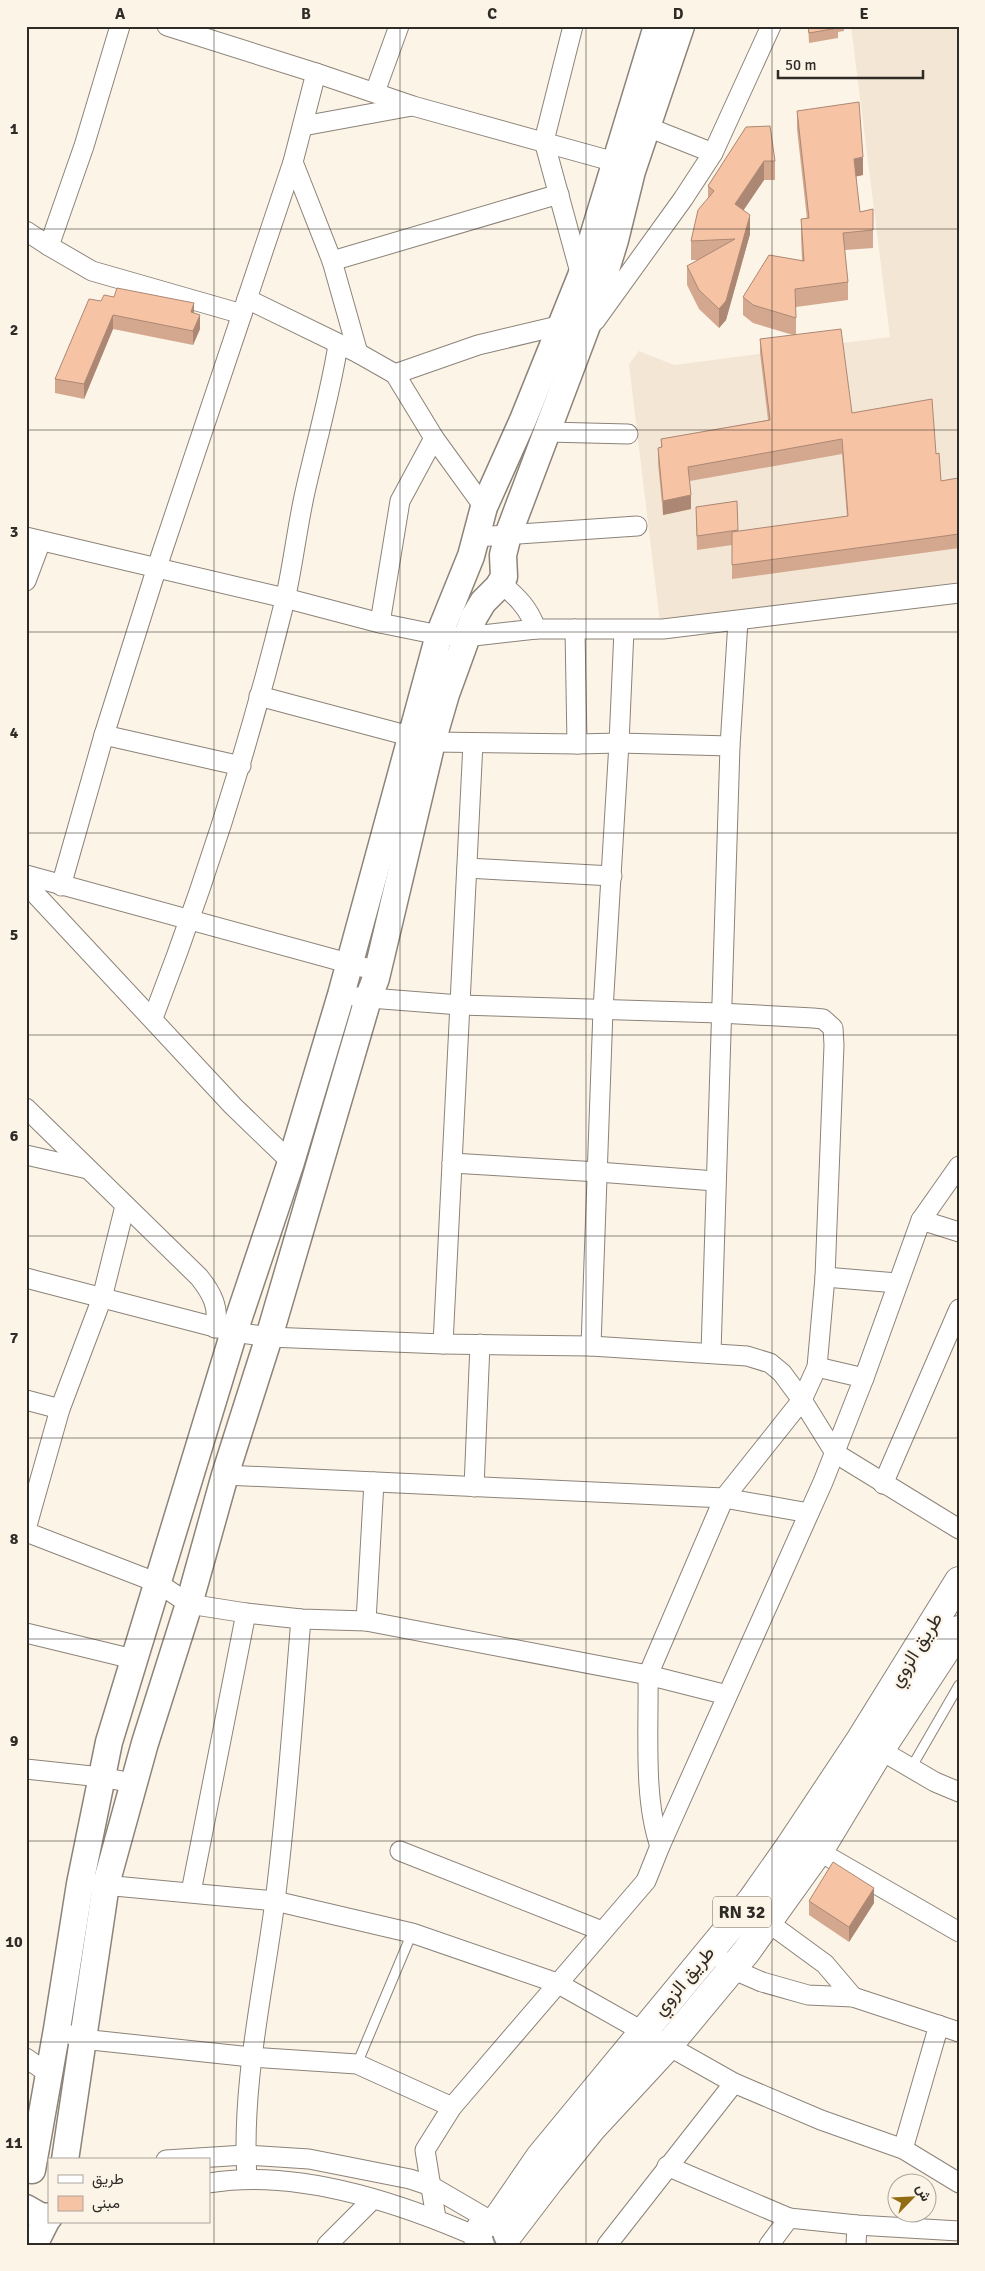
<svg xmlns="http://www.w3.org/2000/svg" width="985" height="2271" viewBox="0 0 985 2271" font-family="Signika,Vazirmatn,sans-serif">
<rect width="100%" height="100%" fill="#fdf4e8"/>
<!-- built -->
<polygon fill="#f4e6d4" points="851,26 959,26 959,582 660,623 629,364 639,351 674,365 890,337"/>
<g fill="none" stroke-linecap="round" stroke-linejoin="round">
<!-- lane casing -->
<g stroke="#8c8379" stroke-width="11">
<g id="lane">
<polyline points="911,1768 959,1685"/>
<polyline points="357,2064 412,1933"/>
</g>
</g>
<!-- street casing -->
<g stroke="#8c8379" stroke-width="21">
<g id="street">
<polyline points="120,26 84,146 49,246 92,271 242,314"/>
<polyline points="167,26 316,73 413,106 615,162 627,168"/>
<polyline points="573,26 544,141 581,276"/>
<polyline points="375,92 399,26"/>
<polyline points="635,122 713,153"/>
<polyline points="303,126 412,106"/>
<polyline points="293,162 332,261 358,353"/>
<polyline points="26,231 49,246"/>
<polyline points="332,261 559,194"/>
<polyline points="247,299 358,353 395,374 434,438 484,507"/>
<polyline points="595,321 683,199 713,153 771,26"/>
<polyline points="395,374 478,345 562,325"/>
<polyline points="548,432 628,434"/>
<polyline points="26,537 285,598 380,623 439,635 465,637 536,629 663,629 959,593"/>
<polyline points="476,537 637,526"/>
<polyline points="26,581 41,541"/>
<path d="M 501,583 C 517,597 529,608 536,629"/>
<polyline points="380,623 400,501 434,438"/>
<polyline points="575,629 577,744"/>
<polyline points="259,696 432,742 577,744 619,743 730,746"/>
<polyline points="104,735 241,766"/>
<polyline points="467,868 612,876"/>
<polyline points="26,875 377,971"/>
<polyline points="26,884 233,1106 291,1162"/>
<polyline points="61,886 104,735 157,567 293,162 316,73"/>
<path d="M 153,1018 C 206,881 250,742 285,600 C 293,565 297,528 305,492 C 316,443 330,395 338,345"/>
<path d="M 26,1108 L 199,1277 C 211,1292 220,1307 215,1328"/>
<polyline points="26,1155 88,1169"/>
<polyline points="452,1163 598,1172 715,1181"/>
<polyline points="921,1220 959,1232"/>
<polyline points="825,1277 897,1283"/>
<polyline points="26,1278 234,1332 269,1337 443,1344 591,1346 747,1356 770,1363 782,1373 802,1400 835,1453 959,1529"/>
<polyline points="443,1344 473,743"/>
<polyline points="591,1346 603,1010 619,743 624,630"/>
<polyline points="711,1353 730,746 738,621"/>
<polyline points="817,1367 864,1378"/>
<polyline points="26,1400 60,1409"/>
<polyline points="225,1475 724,1498 809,1513"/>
<polyline points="883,1484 959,1309"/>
<polyline points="474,1487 480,1344"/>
<polyline points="26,1529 60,1409 102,1298 125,1206"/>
<polyline points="26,1532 158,1583 189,1604 246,1613 301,1619 366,1621 648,1675 724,1498 802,1400 817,1367 825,1277 834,1045 833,1028 823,1019 813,1018 720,1013 460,1005 357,997"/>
<polyline points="366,1621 374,1482"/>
<polyline points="26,1633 133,1659"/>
<polyline points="870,1744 935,1782 959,1792"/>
<polyline points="26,1769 101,1777 133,1783"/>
<polyline points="808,1845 959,1932"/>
<polyline points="660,1846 823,1482 864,1378 921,1220 959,1166"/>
<polyline points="400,1851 602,1931"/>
<polyline points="93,1884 275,1901 412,1933 557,1983 734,2083 821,2120 903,2149 959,2183"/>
<polyline points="191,1892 246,1613"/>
<polyline points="758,1915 825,1964 853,1997"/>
<polyline points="723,1961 732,1969 762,1982 808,1995 853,1997 959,2032"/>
<polyline points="72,2035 82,2039 251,2057 357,2064 452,2107"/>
<polyline points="26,2058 49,2074"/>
<polyline points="903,2149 939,2025"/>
<polyline points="166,2160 245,2155 309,2159 410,2179 431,2186 491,2221"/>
<polyline points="667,2166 789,2218"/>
<path d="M 247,2179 C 241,2085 263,1994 275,1901 C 287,1808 293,1713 301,1619"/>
<path d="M 209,2183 C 296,2168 398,2202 478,2237"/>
<path d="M 436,2218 L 425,2150 L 452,2107 L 646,1881 L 660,1846 C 643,1799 649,1727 648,1675 L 727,1695"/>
<polyline points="327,2245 373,2199"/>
<polyline points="607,2245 734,2083"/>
<polyline points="769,2245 789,2218 857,2225 959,2231"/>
<polyline points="856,2245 857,2225"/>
</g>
</g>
<!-- secondary casing -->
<g stroke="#8c8379" stroke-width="29">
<g id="secondary">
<polyline points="65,2160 106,1884 145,1743 189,1604 225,1475 269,1337 368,999 376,978 432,742 446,694 474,617 483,602 498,587 504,577 503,555 508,535 597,299 615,240 632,171 681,26"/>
<polyline points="32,2170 57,2029 80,1884 109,1742 234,1332 291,1162 341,995 439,635 471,556 484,507 523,420 581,276 657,26"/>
<polyline points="26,2208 40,2216 49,2217"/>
<polyline points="34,2245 48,2217"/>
</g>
</g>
<!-- primary casing -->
<g stroke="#8c8379" stroke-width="30">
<g id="primary">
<polyline points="496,2221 540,2157 752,1900 790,1846 861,1739 959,1581"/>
<polyline points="508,2235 550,2180 592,2128 667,2047 746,1952 822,1846 880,1750 959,1630"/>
<path d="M 480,2245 C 471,2225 496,2212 507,2231"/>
</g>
</g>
<!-- lane -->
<use href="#lane" stroke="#fff" stroke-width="9"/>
<!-- street -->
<use href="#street" stroke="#fff" stroke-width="19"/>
<!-- secondary -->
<use href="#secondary" stroke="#fff" stroke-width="26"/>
<!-- primary -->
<use href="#primary" stroke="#fff" stroke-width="28"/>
</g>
<!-- wall -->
<g fill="#d4a88e">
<polygon points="808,26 844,26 844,31 838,32 838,38 809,43"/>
<polygon points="797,111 863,175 856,176 860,212 873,209 873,248 845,250 848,282 848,300 796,307 796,334 852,413 936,454 941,481 959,485 959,548 732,579 732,545 697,550 696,507 737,501 738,531 847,517 842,454 690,481 691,509 663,515 658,463 658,448 661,447 661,439 768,420 760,353 760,339 793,335 753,323 743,315 743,297 802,261 801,237 801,219 807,219 797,129"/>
<polygon points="746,127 775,161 775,180 764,180 743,210 750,234 726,320 719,328 699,309 687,285 687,266 699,260 691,260 691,241 708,198 708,186"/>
<polygon points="101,301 194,313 200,329 193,345 113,329 84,399 55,393 55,379"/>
<polygon points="809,1901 874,1903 849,1942 809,1915"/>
</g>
<!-- shaded-wall -->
<g fill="#ac8874">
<polygon points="863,157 863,175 854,177 854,159"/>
<polygon points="764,161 764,180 735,223 735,204"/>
<polygon points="750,215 750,234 726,320 719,328 719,309"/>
<polygon points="194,303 194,318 191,312"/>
<polygon points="113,315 113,329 84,399 84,384"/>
<polygon points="200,315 200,329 193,345 193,331"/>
<polygon points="691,495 691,509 663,515 663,501"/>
<polygon points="874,1888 874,1903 849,1942 849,1927"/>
</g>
<!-- building -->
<g fill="#f6c3a5" stroke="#ac8874">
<polygon points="808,26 838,26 838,28 809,33"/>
<polygon points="859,102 863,157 854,159 860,212 873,209 873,230 843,233 848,282 795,289 796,318 753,305 743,297 769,255 804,261 801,219 809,218 797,111"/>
<polygon points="770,126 775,161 764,161 735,204 750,215 726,301 719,309 699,290 687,266 735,239 691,241 698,210 714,191 708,186 746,127"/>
<polygon points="117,288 194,303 191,312 200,315 193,331 113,315 84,384 55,379 89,299 101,301 104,295 114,297"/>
<polygon points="841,329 852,413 932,399 936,454 939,453 941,481 958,478 959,534 732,565 732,532 848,516 842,439 688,467 691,495 663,501 658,448 662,447 661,439 770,420 760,339"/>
<polygon points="737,501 738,530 697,536 696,507"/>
<polygon points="833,1862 874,1888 849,1927 809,1901"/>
</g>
<!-- grid -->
<path fill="none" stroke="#2f2b27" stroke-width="1" stroke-opacity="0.55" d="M 214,26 L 214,2245M 400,26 L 400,2245M 586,26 L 586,2245M 772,26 L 772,2245M 26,229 L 959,229M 26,430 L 959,430M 26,632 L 959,632M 26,833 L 959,833M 26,1035 L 959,1035M 26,1236 L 959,1236M 26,1438 L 959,1438M 26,1639 L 959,1639M 26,1841 L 959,1841M 26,2042 L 959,2042"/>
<g text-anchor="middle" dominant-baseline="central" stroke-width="4.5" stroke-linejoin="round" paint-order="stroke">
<!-- shield labels -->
<rect fill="#fdf4e8" stroke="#6d6761" stroke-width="1" x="713" y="1896.5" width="58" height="31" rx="4"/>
<g font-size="18" font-weight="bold" fill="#2f2b27">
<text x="742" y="1912">RN 32</text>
</g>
<!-- street labels -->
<g font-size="19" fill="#2f2b27" stroke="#fdf4e8">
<text transform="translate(916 1650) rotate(-58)">طريق الزوي</text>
<text transform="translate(684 1981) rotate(-50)">طريق الزوي</text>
</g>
</g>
<!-- border -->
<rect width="985" height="2271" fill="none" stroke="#fdf4e8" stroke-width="55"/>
<!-- legend -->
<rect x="48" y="2158" width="162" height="65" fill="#fdf4e8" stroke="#aba49b"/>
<rect x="58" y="2175" width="25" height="8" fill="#ffffff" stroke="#aba49b"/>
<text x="92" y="2184" font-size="15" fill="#2f2b27">طريق</text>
<rect x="58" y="2196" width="25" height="15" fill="#f6c3a5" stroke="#aba49b"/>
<text x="92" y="2208" font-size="15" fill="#2f2b27">مبنى</text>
<!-- north arrow -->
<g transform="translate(912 2198) rotate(66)"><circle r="24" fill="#fdf4e8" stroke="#aba49b"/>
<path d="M0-4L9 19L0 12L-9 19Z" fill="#926c13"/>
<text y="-8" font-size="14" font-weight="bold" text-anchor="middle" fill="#2f2b27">ش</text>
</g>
<!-- scale -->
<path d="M778 70v8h145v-8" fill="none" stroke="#2f2b27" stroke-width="2.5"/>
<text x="785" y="70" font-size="15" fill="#2f2b27" stroke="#fdf4e8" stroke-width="4" paint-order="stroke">50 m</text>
<rect x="28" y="28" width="930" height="2216" fill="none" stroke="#2f2b27" stroke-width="2"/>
<g font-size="16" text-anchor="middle" font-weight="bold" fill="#2f2b27">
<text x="120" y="19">A</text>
<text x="306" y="19">B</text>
<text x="492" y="19">C</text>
<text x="678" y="19">D</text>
<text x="864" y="19">E</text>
<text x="14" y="134">1</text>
<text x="14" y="335">2</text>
<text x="14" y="537">3</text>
<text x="14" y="738">4</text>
<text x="14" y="940">5</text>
<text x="14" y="1141">6</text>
<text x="14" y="1343">7</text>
<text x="14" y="1544">8</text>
<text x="14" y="1746">9</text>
<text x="14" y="1947">10</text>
<text x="14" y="2148">11</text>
</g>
</svg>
